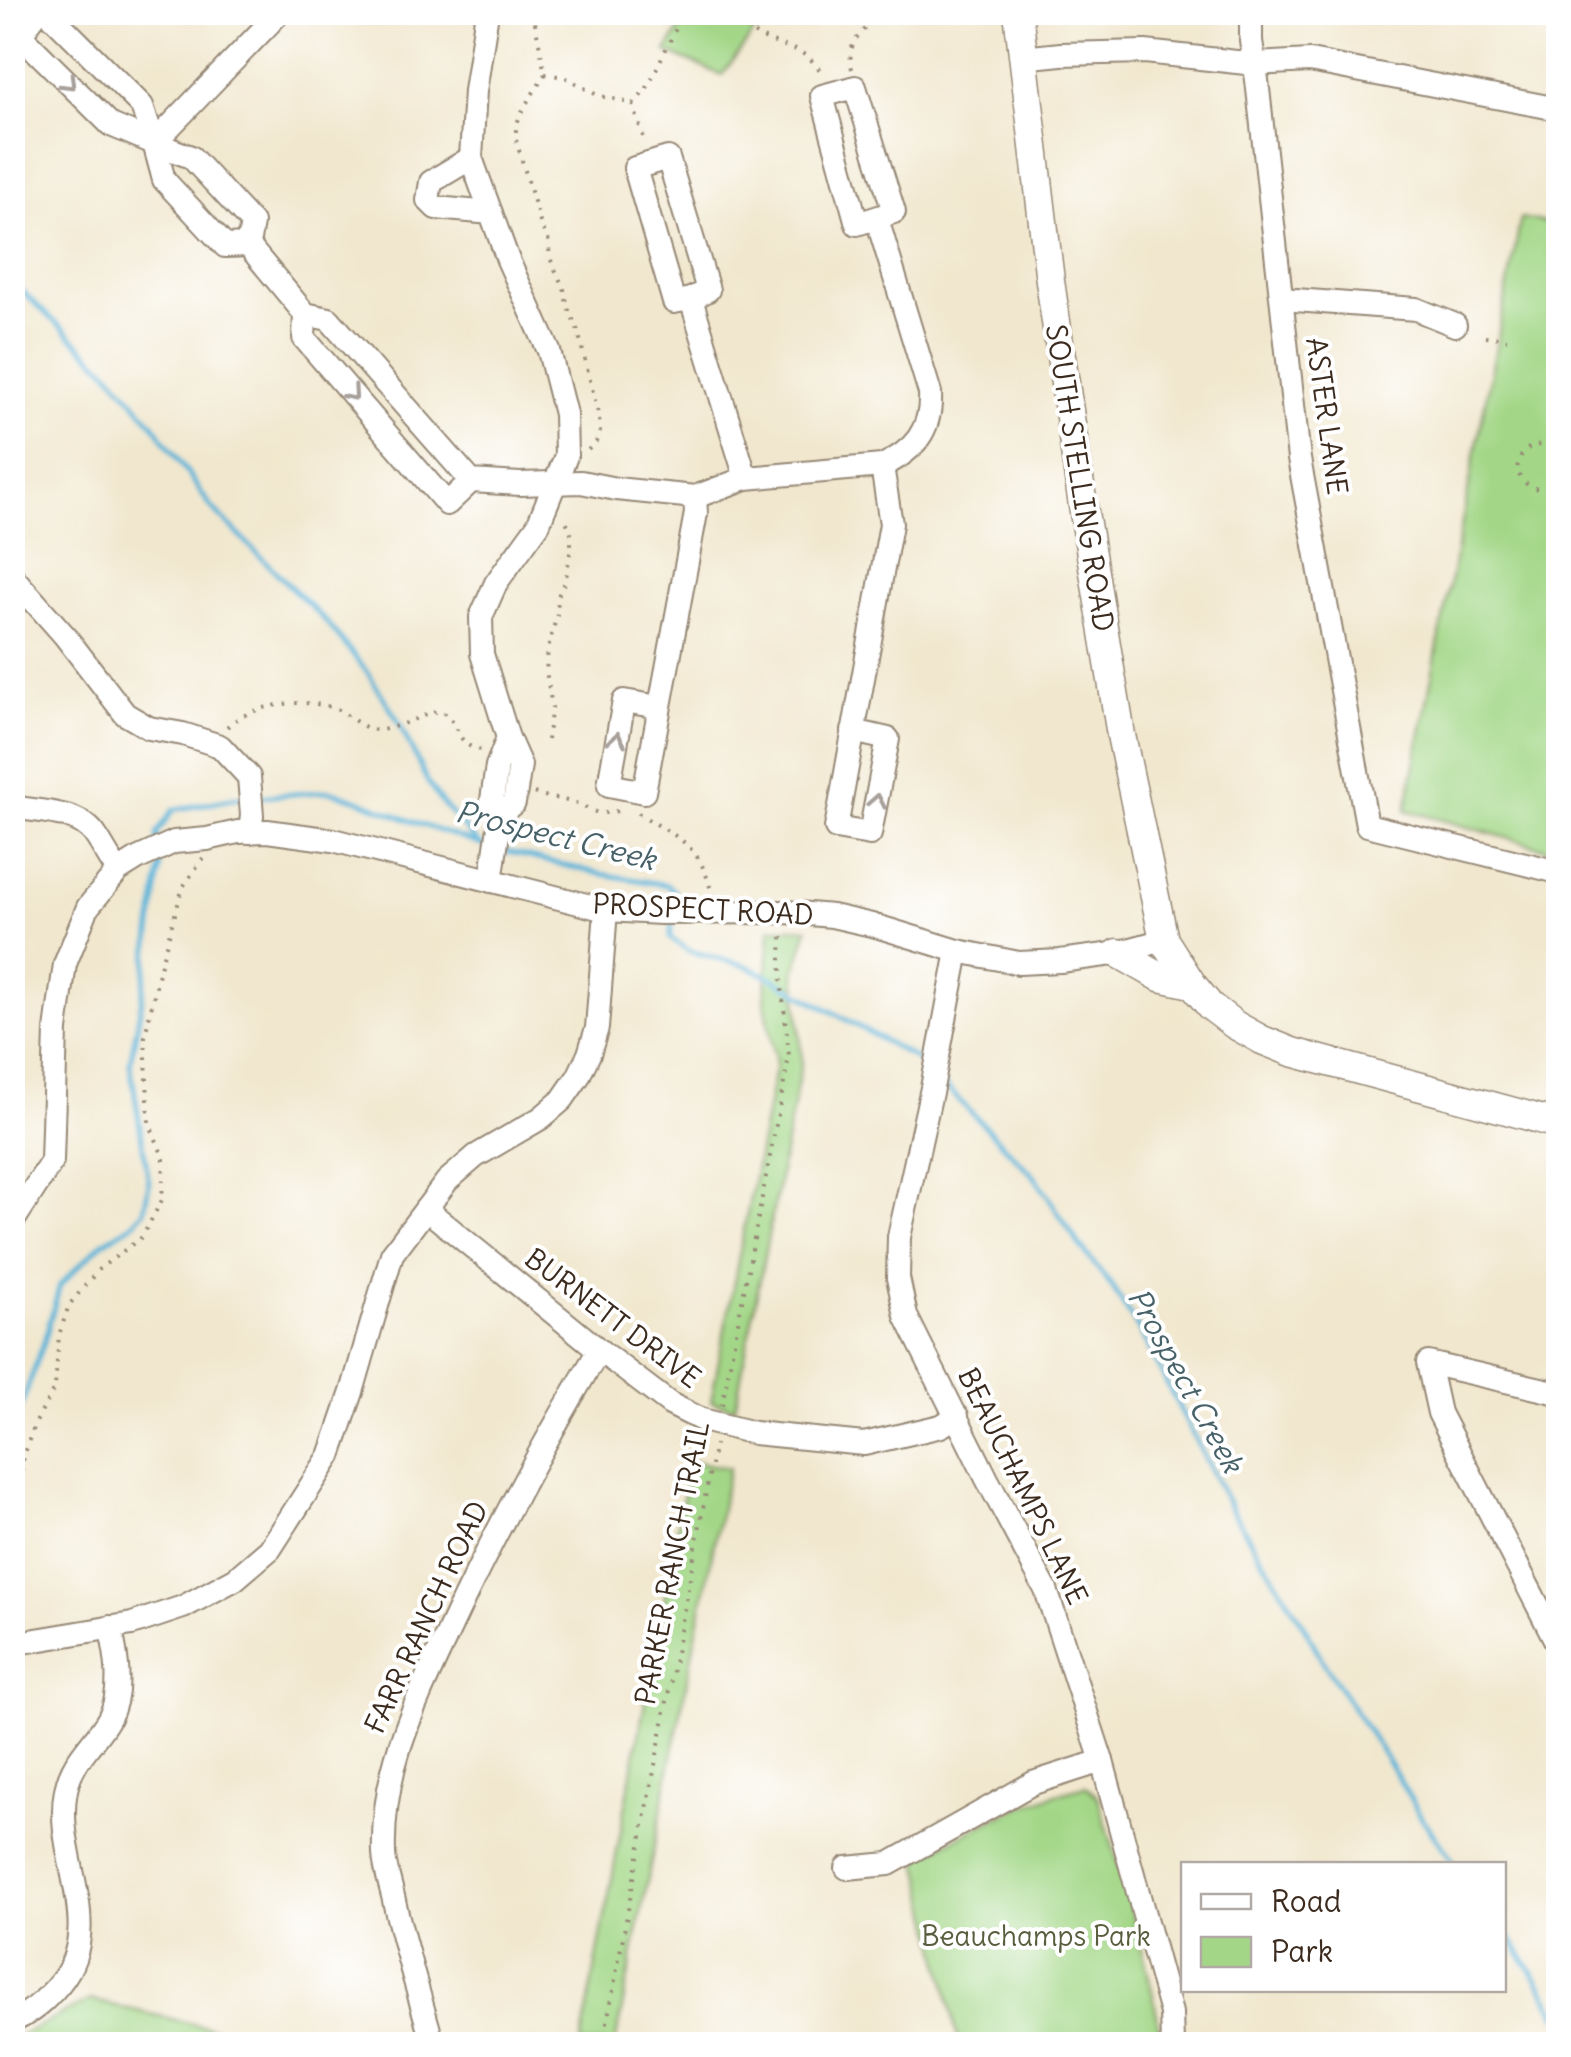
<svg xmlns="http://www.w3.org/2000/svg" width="1571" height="2057" viewBox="0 0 1571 2057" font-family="Delius,sans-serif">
<rect width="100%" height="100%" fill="#fff"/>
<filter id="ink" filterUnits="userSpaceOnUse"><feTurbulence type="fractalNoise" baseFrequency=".01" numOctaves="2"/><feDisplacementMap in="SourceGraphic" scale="20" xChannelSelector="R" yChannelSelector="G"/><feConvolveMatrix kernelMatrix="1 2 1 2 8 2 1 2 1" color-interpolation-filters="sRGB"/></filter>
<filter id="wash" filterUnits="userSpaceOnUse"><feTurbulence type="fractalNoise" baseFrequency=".0048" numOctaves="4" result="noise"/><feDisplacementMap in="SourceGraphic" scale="40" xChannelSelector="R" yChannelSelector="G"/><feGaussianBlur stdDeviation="2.25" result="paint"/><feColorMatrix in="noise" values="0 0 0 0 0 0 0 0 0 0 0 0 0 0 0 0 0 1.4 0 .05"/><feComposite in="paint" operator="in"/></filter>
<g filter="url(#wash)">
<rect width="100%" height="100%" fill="#f1e7ce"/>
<!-- green -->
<g fill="#a3d787" stroke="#6f8052" stroke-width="2.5">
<polygon points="690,12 712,13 755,31 722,75 666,52"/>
<polygon points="1521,218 1558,225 1558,852 1406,810"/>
<polygon points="770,928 808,928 795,972 802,1060 735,1408 711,1401 776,1063 765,1003"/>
<polygon points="690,1461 729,1468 615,2044 581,2044"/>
<path d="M 1086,1786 L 1098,1797 C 1122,1878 1149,1960 1162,2044 L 959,2044 L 918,1859 C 973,1829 1024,1800 1086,1786 Z"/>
<polygon points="90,2000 280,2044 13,2044 13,2039"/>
</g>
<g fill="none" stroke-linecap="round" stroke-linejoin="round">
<!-- stream -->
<g stroke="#5ab4d8" stroke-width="5">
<polyline points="12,282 109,372 154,425 211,507 328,624 367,672 384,698 397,719 427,781 440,801 477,842"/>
<polyline points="258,797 329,791 356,799 416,823 487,847"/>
<polyline points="158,844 157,834 173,810 242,797"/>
<polyline points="503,851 601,874 667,885 674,891 674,907"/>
<polyline points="673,918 670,938 689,951 745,965 770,977 911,1056 927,1067"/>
<polyline points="941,1082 1035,1177 1080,1246 1111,1285 1141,1333 1232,1511 1299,1617 1324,1663 1392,1768 1422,1818 1455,1864"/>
<polyline points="12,1431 43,1345 60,1285 102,1243 130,1226 144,1211 149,1183 130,1063 142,999 160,869 159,855"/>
<polyline points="1504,1929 1543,1988 1558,2016"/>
</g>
</g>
</g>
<g filter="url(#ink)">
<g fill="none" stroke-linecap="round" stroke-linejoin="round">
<!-- minor casing -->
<g stroke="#968876" stroke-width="26">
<g id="minor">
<polyline points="38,12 20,35 111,125 154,143"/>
<polyline points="48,12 142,106 154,143"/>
<polyline points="487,12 475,91 471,158 508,260 549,351 565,414 566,456 538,525 496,583 481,617 482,654 508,738 520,765 514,803 501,813"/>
<polyline points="1251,12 1251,41 1257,80 1299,459 1367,825 1558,872"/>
<polyline points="1022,58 1061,54 1145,52 1255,64 1310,61 1558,109"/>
<polygon points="855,87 894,212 857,224 822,96"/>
<polygon points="154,143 191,157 252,223 248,245 225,246 164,180"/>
<polyline points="154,143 280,12"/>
<polyline points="471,158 431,182 428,200 436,208 491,213"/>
<polygon points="668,158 708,290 691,299 674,302 635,168"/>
<path d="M 248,245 L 305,314 L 329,319 L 471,481 L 520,484 L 581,482 L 616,489 L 695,497 L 746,478 L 882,466 C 914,451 932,430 930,393 L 877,219"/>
<polyline points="691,299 746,478"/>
<polyline points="1282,299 1416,309 1455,325"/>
<polyline points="305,314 304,338 447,504 471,481"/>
<polyline points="12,576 65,636 125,714 149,728 183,734 220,746 249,777 252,815 250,832"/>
<polyline points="659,707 624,701 609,785 644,792 696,513 695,497"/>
<polyline points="853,731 888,739 870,834 836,828 891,524 882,466"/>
<path d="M 12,807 C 40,812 80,811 96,836 C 104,848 110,860 118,871"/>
<polyline points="491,881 501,813 492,800 497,766 508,738"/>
<polyline points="958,951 932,1088 899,1237 898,1278 906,1316 987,1479 1046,1590 1102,1761 1171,2013 1172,2044"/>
<polyline points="426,1209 599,1350 670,1404 702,1420 754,1433 864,1444 941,1426 957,1416"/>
<polyline points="12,1223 52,1161 56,1030 65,964 88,907 118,871 139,858 174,842 207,839 238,832 267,831 333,840 606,910 661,913 786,912 832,916 876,926 958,951 1019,963 1060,961 1113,954 1164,940"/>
<polyline points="1558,1393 1428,1363 1439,1413 1558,1645"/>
<polyline points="12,1644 132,1624 183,1607 235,1579 270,1549 330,1456 352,1392 392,1254 447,1181 476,1156 541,1118 562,1100 578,1077 589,1054 597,1028 606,910"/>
<polyline points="847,1868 889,1864 1033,1783 1102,1761"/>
<path d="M 12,2021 C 32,2013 46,2000 60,1983 C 107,1925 53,1855 66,1790 C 72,1759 95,1743 109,1718 C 123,1693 117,1654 110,1627"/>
<path d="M 433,2044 C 420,1998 406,1952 395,1905 C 392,1889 385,1871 384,1854 C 381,1767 417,1700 452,1624 C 496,1529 546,1439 599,1350"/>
</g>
</g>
<!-- major casing -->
<g stroke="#968876" stroke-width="31">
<g id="major">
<polyline points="1018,12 1050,281 1083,506 1121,735 1164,940 1192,984 1210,1006 1235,1025 1262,1040 1292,1052 1558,1124"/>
<polyline points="1118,953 1160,977 1192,984"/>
</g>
</g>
<!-- path -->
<g stroke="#968876" stroke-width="4" stroke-dasharray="2.5 8" stroke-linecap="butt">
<path d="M 533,12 L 545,74 C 534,95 513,115 516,140 L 542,229 L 548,237 L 550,258 L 564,289 L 568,308 L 578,331 L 599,417 L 600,432 L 596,442 L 588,450"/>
<polyline points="700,12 701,19"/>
<path d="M 731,12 C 739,19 746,28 755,34 C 782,50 805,44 823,75"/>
<path d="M 852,69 C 845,38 865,37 874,12"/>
<polyline points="545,74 565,77 597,95 633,104 645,143"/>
<polyline points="633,104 646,90 684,12"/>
<polyline points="1485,336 1507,339"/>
<path d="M 1558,454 C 1541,437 1519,446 1517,470 C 1524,490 1544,495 1558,479"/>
<path d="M 227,727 C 251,704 308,696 338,710 C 352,717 364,731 380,730 C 395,729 423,714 440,711 C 463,723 453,746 482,750"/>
<polyline points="547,740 552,707 546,671 548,649 557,614 558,596 566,578 571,547 571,531 564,517"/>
<path d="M 534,793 C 545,797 556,798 567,801 C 594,806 590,820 624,809"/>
<path d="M 638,813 C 677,838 699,842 711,891"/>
<path d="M 722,1405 L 789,1057 C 786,1013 777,976 783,932"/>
<polyline points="12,1500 21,1487 23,1455 36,1422 55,1387 59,1335 69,1305 99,1269 142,1237 162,1200 164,1159 149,1122 145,1036 162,959 183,887 203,858"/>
<polyline points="603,2044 715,1444"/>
</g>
<!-- minor -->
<use href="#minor" stroke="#fff" stroke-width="22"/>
<!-- major -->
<use href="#major" stroke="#fff" stroke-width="28"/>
</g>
<!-- one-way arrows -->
<defs><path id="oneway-chevron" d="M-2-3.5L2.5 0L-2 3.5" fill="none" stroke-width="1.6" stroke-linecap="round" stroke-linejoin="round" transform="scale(2.5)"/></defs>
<g stroke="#a79f9a">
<use href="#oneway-chevron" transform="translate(69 83) rotate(45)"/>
<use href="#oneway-chevron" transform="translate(352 394) rotate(49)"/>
<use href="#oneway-chevron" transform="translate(617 739) rotate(-80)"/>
<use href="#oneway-chevron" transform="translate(877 801) rotate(-79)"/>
</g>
</g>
<g text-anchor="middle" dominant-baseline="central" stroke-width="8" stroke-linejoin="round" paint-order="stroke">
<!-- street labels -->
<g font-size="28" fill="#3b2a1e" stroke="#fff">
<text transform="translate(1327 416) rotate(82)">ASTER LANE</text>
<text transform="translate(1080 478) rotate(81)">SOUTH STELLING ROAD</text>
<text transform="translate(703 909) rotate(3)">PROSPECT ROAD</text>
<text transform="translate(613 1318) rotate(37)">BURNETT DRIVE</text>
<text transform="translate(1023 1486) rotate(64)">BEAUCHAMPS LANE</text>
<text transform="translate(672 1563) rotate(-79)">PARKER RANCH TRAIL</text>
<text transform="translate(426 1617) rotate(-65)">FARR RANCH ROAD</text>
</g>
<!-- park labels -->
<g font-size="28" fill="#5a5e3e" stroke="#fff">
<text x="1036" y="1936">Beauchamps Park</text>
</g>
<!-- water labels -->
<g font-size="30" font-style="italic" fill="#476168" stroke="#fff">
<text transform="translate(556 835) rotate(14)">Prospect Creek</text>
<text transform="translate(1186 1380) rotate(61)">Prospect Creek</text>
</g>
</g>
<!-- margin -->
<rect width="1571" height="2057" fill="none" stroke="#fff" stroke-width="50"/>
<!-- legend -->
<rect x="1181" y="1862" width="325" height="130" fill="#ffffff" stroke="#b1aaa5" stroke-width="2.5"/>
<rect x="1201" y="1894" width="50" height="15" fill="#ffffff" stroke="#b1aaa5" stroke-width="2.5"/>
<text x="1271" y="1912" font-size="30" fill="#3b2a1e">Road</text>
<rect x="1201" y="1937" width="50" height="30" fill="#a3d787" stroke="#b1aaa5" stroke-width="2.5"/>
<text x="1271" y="1962" font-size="30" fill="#3b2a1e">Park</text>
</svg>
